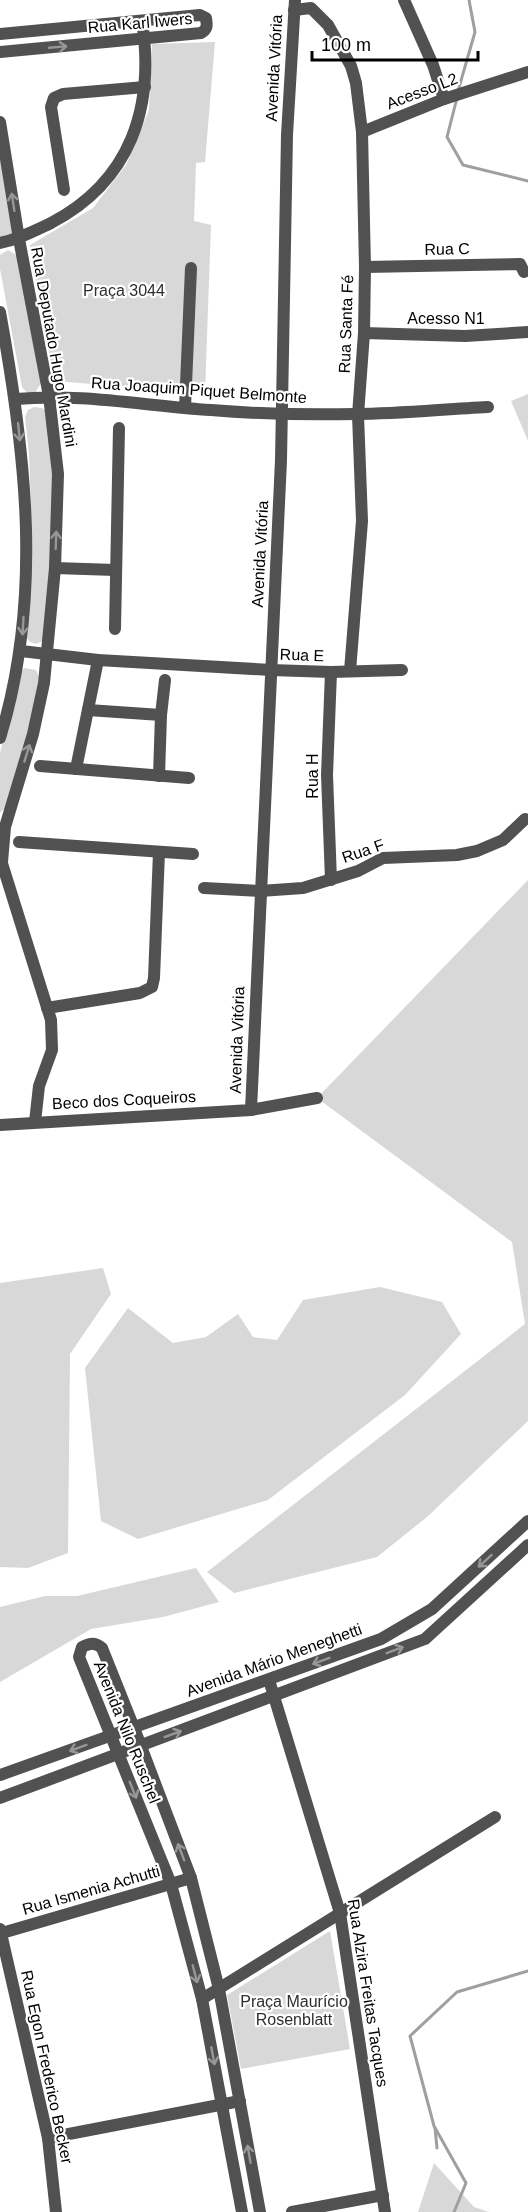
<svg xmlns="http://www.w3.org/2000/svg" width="528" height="2212" viewBox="0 0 528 2212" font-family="Arial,sans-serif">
<rect width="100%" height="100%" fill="#fff"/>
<!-- green -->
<g fill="#d8d8d8">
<polygon points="215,42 205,162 196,163 194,221 211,225 205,393 54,381 30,245 93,208 126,165 149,110 152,44"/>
<polygon points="0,154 13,232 11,235 0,238"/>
<polygon points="8,250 18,256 41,383 35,393 27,393 22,387 0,269 0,255"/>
<polygon points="528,394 528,441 511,401"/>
<polygon points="34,407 42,408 46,411 52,475 53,539 43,641 36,644 30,642 26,637 32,529 29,454 25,417 28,410"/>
<polygon points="25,668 36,670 39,677 29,730 5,808 0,813 0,753 20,672"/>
<polygon points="528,880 528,1421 427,1517 377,1557 234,1593 207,1572 525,1324 512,1242 317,1098"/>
<polygon points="103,1268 111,1294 70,1354 68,1553 28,1568 0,1567 0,1283"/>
<polygon points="380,1287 442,1302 461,1334 405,1395 268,1500 138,1539 101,1521 85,1368 128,1308 173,1343 206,1337 238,1314 253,1337 277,1340 303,1300"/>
<polygon points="196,1568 219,1602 163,1617 91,1629 0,1682 0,1607 45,1596 77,1596"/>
<polygon points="330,1931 350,2049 241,2069 227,1995"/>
<polygon points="434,2163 474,2207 489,2212 418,2212"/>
</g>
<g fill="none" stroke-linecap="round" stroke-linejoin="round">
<!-- stream -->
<g stroke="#9f9f9f" stroke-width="3">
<polyline points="458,91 475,32 469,0"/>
<polyline points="457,98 447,137 463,165 528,181"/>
<polyline points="435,2128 437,2148"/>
<polyline points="454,2212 466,2183 434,2126 410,2036 457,1992 528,1971"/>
</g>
<!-- minor -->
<g stroke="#515151" stroke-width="12">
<polyline points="404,0 433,65 444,99"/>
<polyline points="294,10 311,8 328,25 351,66 356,83 362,132 365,267 364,333 358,415 362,521 350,671"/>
<path d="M 0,34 L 200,15 L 206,18 C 207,25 208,29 201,33 L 0,52"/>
<polyline points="0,122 19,239 49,396 58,474 55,568 44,683 33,734 5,827 2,862"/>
<polyline points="362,132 444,99 528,72"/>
<polyline points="64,190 51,107 54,98 63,94 145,87"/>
<path d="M 0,243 C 19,239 34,231 51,223 C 131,181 155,107 142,21"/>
<polyline points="365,267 520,264 524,272"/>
<path d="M 0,312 C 26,454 43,598 0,738"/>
<polyline points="364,333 465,336 528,332"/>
<path d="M 16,399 C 81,393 145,406 211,410 C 259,414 308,415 356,414 C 400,414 444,409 488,407"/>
<polyline points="185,408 191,268"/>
<polyline points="55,568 115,570"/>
<polyline points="115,629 119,428"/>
<polyline points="21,651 98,660 271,670 331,672 402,670"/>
<polyline points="88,710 161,715"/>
<polyline points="40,766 189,778"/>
<polyline points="76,769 98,660"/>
<polyline points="159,776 161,715 165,680"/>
<polyline points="19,842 193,854"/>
<polyline points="0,857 51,1020 52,1050 39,1086 35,1122"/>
<polyline points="331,880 327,775 331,672"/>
<polyline points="204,888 260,891 303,888 358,871 383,858 457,855 477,851 503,840 525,819"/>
<polyline points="47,1008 140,993 152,987 154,978 159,852"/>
<polyline points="251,1110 317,1098"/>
<polyline points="269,1680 340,1913 385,2212"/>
<path d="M 111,1736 L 79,1657 L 82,1647 C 90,1643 95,1642 102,1648 L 134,1728"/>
<polyline points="0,1929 48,2138 56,2212"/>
<polyline points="2,1933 191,1878"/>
<polyline points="202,1999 495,1817"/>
<polyline points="48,2138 240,2101"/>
<polyline points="292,2212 383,2195"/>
</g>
<!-- tertiary -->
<g stroke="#515151" stroke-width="12">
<polyline points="0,1125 251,1110 281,460 287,135 295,0"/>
<polyline points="134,1728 191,1878 219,1989 260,2212"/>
<polyline points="111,1736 171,1884 202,1999 242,2212"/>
<polyline points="0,1775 381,1639 432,1609 528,1521"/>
<polyline points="0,1798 425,1639 528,1545"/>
</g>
</g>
<!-- one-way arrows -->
<defs><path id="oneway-shaft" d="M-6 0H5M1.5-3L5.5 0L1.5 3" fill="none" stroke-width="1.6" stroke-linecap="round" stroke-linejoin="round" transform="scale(1.5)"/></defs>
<g stroke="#979797">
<use href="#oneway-shaft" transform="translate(58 47) rotate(-5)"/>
<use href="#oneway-shaft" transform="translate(13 202) rotate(-99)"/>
<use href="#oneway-shaft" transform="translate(19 432) rotate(84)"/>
<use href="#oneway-shaft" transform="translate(56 540) rotate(-88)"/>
<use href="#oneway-shaft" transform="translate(23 626) rotate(93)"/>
<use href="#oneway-shaft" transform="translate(27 753) rotate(-73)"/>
<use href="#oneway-shaft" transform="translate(485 1561) rotate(138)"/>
<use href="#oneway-shaft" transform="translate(395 1650) rotate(-21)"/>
<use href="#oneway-shaft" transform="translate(321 1661) rotate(160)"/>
<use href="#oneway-shaft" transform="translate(173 1734) rotate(-20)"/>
<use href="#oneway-shaft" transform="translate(78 1748) rotate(160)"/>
<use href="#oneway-shaft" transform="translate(133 1790) rotate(68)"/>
<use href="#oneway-shaft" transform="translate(181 1852) rotate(-111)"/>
<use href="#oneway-shaft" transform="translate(195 1974) rotate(75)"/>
<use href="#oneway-shaft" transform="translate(213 2056) rotate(79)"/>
<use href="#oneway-shaft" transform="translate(249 2154) rotate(-100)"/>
</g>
<g text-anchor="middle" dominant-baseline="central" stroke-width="4.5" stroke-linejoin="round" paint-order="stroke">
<!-- street labels -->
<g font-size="16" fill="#000" stroke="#fff">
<text transform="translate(140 23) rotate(-5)">Rua Karl Iwers</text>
<text transform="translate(274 68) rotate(-87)">Avenida Vitória</text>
<text transform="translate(422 91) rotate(-21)">Acesso L2</text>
<text transform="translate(447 249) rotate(-1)">Rua C</text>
<text x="446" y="318">Acesso N1</text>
<text transform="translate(346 324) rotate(-88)">Rua Santa Fé</text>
<text transform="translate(54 347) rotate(80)">Rua Deputado Hugo Mardini</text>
<text transform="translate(199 390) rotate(4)">Rua Joaquim Piquet Belmonte</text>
<text transform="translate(260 554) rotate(-87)">Avenida Vitória</text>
<text transform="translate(302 655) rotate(2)">Rua E</text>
<text transform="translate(312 776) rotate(-90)">Rua H</text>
<text transform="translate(363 851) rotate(-19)">Rua F</text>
<text transform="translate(237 1040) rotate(-88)">Avenida Vitória</text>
<text transform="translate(124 1100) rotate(-3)">Beco dos Coqueiros</text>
<text transform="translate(274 1660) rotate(-20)">Avenida Mário Meneghetti</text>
<text transform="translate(127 1732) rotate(68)">Avenida Nilo Ruschel</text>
<text transform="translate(91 1890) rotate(-16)">Rua Ismenia Achutti</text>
<text transform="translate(368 1993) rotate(81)">Rua Alzira Freitas Tacques</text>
<text transform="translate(47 2067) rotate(78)">Rua Egon Frederico Becker</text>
</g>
<!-- park labels -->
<g font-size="16" fill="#2f2f2f" stroke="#fff">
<text x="124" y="290">Praça 3044</text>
<text x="294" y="2001">Praça Maurício<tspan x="294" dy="18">Rosenblatt</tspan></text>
</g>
</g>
<!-- scale -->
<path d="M312 51v9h166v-9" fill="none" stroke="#000000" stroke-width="3"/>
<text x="321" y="51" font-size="18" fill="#000000" stroke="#ffffff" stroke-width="4.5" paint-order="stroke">100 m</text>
</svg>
